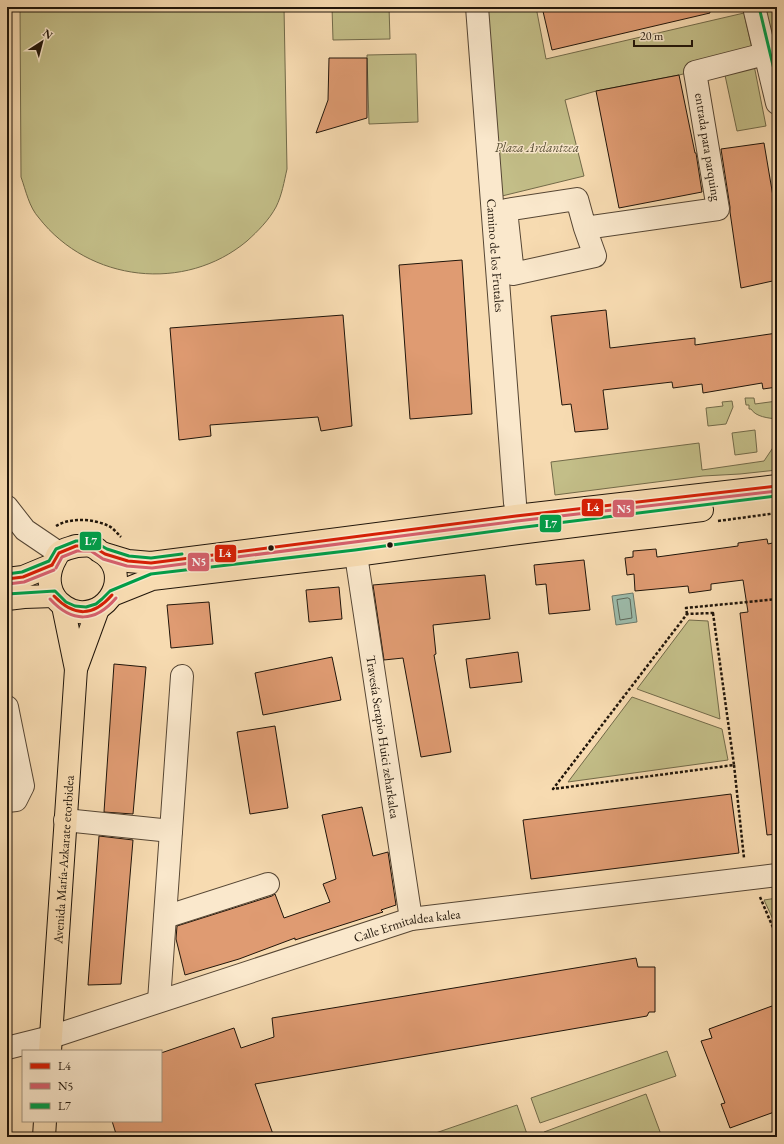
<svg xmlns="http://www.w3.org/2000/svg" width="784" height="1144" viewBox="0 0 784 1144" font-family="'EB Garamond',serif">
<rect width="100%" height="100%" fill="#f7dbb1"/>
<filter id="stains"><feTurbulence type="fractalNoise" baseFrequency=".005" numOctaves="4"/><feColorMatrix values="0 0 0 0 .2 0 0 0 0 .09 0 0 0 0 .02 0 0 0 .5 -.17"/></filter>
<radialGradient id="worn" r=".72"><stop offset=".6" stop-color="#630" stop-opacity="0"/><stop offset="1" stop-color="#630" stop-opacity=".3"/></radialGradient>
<!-- green -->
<g fill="#c3be88" stroke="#726a49">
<path d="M 20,7 L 284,7 L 287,169 C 284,182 282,195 276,207 C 269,220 258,231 247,241 C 185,293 89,282 39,218 C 29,207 26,191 21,177 Z"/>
<polygon points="332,7 389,7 390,39 333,40"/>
<polygon points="483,7 536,7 546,59 744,13 754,57 679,75 596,91 565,100 584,176 502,196"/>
<polygon points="760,7 777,7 777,88"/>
<polygon points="416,54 418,122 369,124 367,55"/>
<polygon points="753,60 766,126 737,131 723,66"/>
<path d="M 745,398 L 754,398 L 755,404 L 777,401 L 777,419 C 768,418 756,417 751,409 L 749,409 L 749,405 L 746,405 Z"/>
<polygon points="732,401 733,407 726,424 708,426 706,408 723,406 722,402"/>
<polygon points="755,430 757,452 735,455 732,433"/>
<polygon points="699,443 702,470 764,461 776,443 777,470 740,474 703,476 555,495 551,462"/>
<polygon points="689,620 708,621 720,719 637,689"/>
<polygon points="632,697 722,729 728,760 568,782"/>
<polygon points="777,898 777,928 764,900"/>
<polygon points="667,1051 676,1076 540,1123 531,1098"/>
<polygon points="646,1094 662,1137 546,1137 544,1132"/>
<polygon points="517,1105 528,1137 424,1137"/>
</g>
<!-- water -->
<polygon fill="#9dbbaa" stroke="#6b796a" points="633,593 637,622 616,625 612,596"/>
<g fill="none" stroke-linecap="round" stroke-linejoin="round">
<!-- shore -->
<polygon stroke="#5e685a" stroke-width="1" points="628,598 630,599 632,618 620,620 617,600"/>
</g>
<!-- building -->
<g fill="#df9b72" stroke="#20150a">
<polygon points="542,7 709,7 710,13 552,50"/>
<polygon points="329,58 367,58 367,118 316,133 328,100"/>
<polygon points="679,75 695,153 696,153 702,192 619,208 596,91"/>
<polygon points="764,143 777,220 777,280 741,288 730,212 730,207 721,149"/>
<polygon points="462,260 472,414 410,419 399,265"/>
<polygon points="606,310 610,348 695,338 695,345 777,333 777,387 763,389 762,383 703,393 702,384 673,388 672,382 603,390 608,429 575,432 571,404 562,405 551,316"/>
<polygon points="343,315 352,426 321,431 318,417 210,425 211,436 179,440 170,328"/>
<polygon points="767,539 768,544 777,542 777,834 767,835 740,613 748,612 743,580 711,584 711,590 689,593 688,586 635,591 634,574 627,575 625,558 633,557 633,551 656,549 657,557 738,546 738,543"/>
<polygon points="584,560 590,610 549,614 546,584 536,585 534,565"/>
<polygon points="485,575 490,619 433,625 436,654 434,655 451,752 421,757 403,658 384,660 373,585"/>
<polygon points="339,587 342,619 309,622 306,590"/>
<polygon points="209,602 213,644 171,648 167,605"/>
<polygon points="518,652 522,682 470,688 466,659"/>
<polygon points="332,657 341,700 263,715 255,673"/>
<polygon points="114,664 146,667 133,814 104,812"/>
<polygon points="275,726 288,808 250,814 237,732"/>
<polygon points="731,794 739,853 531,879 523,820"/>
<polygon points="362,807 373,856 388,852 396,905 381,910 383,912 295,940 295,938 239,959 185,975 176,939 177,926 272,896 275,894 284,918 330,902 323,884 336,879 322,815"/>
<polygon points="99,836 133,840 121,984 88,985"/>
<polygon points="636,958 638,967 655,967 655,1012 649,1012 647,1016 255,1084 274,1137 117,1137 112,1121 161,1121 161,1053 234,1028 241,1048 274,1037 272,1018"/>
<polygon points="772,1006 777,1017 777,1111 730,1128 721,1104 725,1103 701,1041 712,1038 709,1029"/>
</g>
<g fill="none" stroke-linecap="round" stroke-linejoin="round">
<!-- minor casing -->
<g stroke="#564634" stroke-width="24">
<g id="minor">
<path id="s1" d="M 477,7 L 515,503"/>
<polyline points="754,7 777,103"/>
<polyline points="585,228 595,256 513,274 506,210 577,199 585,228 718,209 695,72 765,54"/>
<polyline points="7,507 25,530 59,553"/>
<path id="s2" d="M 356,555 L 411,919"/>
<polyline points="7,707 23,786 16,800 7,801"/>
<polyline points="65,820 171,831"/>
<polyline points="165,917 268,884"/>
<polyline points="159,1001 182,676"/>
<path id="s3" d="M 7,1048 L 51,1037 L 411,919 L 777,875"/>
</g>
</g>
<!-- major casing -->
<g stroke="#20150a" stroke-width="24">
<g id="major">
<path d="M 76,546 C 81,546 87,545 91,546 C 94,547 97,549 99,551 C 131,568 114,615 79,612 C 69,611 59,604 54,596 C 47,583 49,570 56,558 C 57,556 57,554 59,553 C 63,549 71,548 76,546 Z"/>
<polyline points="105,554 128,561 151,563 516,516 777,486"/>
<polyline points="7,579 23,577 52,565"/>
<polyline points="112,595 152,579 356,555 518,533 702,510"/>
<polyline points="7,599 24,597 54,596"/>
<polyline points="63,606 76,669"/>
<path id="s4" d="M 50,1051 L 76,669 L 98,609"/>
<polyline points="44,1137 45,1121"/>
</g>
</g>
<!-- path -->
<g stroke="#20150a" stroke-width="2.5" stroke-dasharray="3 2" stroke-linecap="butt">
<polyline points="718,521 777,513"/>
<path d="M 56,526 C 71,517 94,519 109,526 C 113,528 117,533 121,537"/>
<polygon points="713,613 734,765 553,789 687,614"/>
<polyline points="687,614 686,608 777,599"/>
<polyline points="734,765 744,858"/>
<polyline points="760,897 777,937"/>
</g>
<!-- minor -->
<use href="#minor" stroke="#fae8cc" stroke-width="22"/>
<!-- major -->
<use href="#major" stroke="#f7dbb1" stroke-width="22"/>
<!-- bus-1 casing -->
<g stroke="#fae8cc" stroke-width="6">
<g id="bus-1">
<polyline points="52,565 59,553 76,546 92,546 105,554 128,561 151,563 516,516 777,486"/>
<polyline points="7,579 23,577 52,565"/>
<path d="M 54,596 C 74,617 93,617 112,595"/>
</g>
</g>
<!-- bus-2 casing -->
<g stroke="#fae8cc" stroke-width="6">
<g id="bus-2">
<polyline points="56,568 62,557 77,551 91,551 103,559 127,566 152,568 517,521 777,491"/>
<polyline points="8,584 24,582 54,570"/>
<path d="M 50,599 C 72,623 95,623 116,598"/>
</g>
</g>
<!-- bus-3 casing -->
<g stroke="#fae8cc" stroke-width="6">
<g id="bus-3">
<polyline points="759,7 777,82"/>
<polyline points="7,574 22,572 49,561 56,549 76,541 93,541 107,549 129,556 151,558 182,554"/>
<polyline points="7,594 55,591 66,602 75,606 86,607 96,604 102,599 110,591 151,574 355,550 517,528 776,496"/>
</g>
</g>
<!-- bus-1 -->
<use href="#bus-1" stroke="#d81e05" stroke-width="3"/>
<!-- bus-2 -->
<use href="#bus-2" stroke="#d6606d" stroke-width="3"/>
<!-- bus-3 -->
<use href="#bus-3" stroke="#009e49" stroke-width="3"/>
</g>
<!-- markers -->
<g fill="#20150a" stroke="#fae8cc" stroke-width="1.5">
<circle cx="390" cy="545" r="3.5"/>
<circle cx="271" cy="548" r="3.5"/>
</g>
<g text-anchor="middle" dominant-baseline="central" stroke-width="3" stroke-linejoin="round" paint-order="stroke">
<!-- park labels -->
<g font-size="13" font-style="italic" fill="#595036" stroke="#fae8cc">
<text x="537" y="147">Plaza Ardantzea</text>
</g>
<!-- street labels -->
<g font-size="13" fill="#20150a" stroke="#fae8cc">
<text transform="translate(708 147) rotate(81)">entrada para parquing</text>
<text stroke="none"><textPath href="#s1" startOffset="249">Camino de los Frutales</textPath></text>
<text stroke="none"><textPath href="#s2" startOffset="184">Travesía Serapio Huici zeharkalea</textPath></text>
<text stroke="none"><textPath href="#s4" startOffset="192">Avenida María-Azkarate etorbidea</textPath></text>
<text stroke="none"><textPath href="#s3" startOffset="419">Calle Ermitaldea kalea</textPath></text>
</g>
</g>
<g stroke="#fae8cc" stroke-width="1.5">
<rect x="581" y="498" width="23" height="19" rx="4" fill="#d81e05"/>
<rect x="612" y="499" width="23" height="19" rx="4" fill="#d6606d"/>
<rect x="539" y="514" width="23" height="19" rx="4" fill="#009e49"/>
<rect x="79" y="531" width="23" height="20" rx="4" fill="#009e49"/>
<rect x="214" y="544" width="23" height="19" rx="4" fill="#d81e05"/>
<rect x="187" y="552" width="23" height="20" rx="4" fill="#d6606d"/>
</g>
<g font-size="11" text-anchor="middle" font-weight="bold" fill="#fff">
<text x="593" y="511">L4</text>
<text x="624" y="513">N5</text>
<text x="551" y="528">L7</text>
<text x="91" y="545">L7</text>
<text x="225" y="557">L4</text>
<text x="199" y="566">N5</text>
</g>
<!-- margin -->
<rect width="784" height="1144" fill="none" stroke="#f7dbb1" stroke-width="24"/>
<rect x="8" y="8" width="768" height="1128" fill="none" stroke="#20150a" stroke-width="2"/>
<rect x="12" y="12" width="760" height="1120" fill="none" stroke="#20150a"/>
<!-- legend -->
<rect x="22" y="1050" width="140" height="72" fill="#fae8cc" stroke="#a3947e"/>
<rect x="30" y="1063" width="20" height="6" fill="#d81e05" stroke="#a3947e"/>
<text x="58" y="1070" font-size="12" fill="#20150a">L4</text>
<rect x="30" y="1083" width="20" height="6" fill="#d6606d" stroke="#a3947e"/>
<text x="58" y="1090" font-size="12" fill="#20150a">N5</text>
<rect x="30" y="1103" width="20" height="6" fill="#009e49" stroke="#a3947e"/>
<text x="58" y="1110" font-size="12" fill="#20150a">L7</text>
<!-- north arrow -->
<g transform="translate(42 42) rotate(36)" stroke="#fae8cc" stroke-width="3" paint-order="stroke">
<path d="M0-3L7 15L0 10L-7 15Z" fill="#20150a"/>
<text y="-6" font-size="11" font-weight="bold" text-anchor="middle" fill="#20150a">N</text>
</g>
<!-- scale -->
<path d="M634 40v6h58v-6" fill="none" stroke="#20150a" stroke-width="2"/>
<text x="640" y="40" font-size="12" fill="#20150a" stroke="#fae8cc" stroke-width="3" paint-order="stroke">20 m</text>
<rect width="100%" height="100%" filter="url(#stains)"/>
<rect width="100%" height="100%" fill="url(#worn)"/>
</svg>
